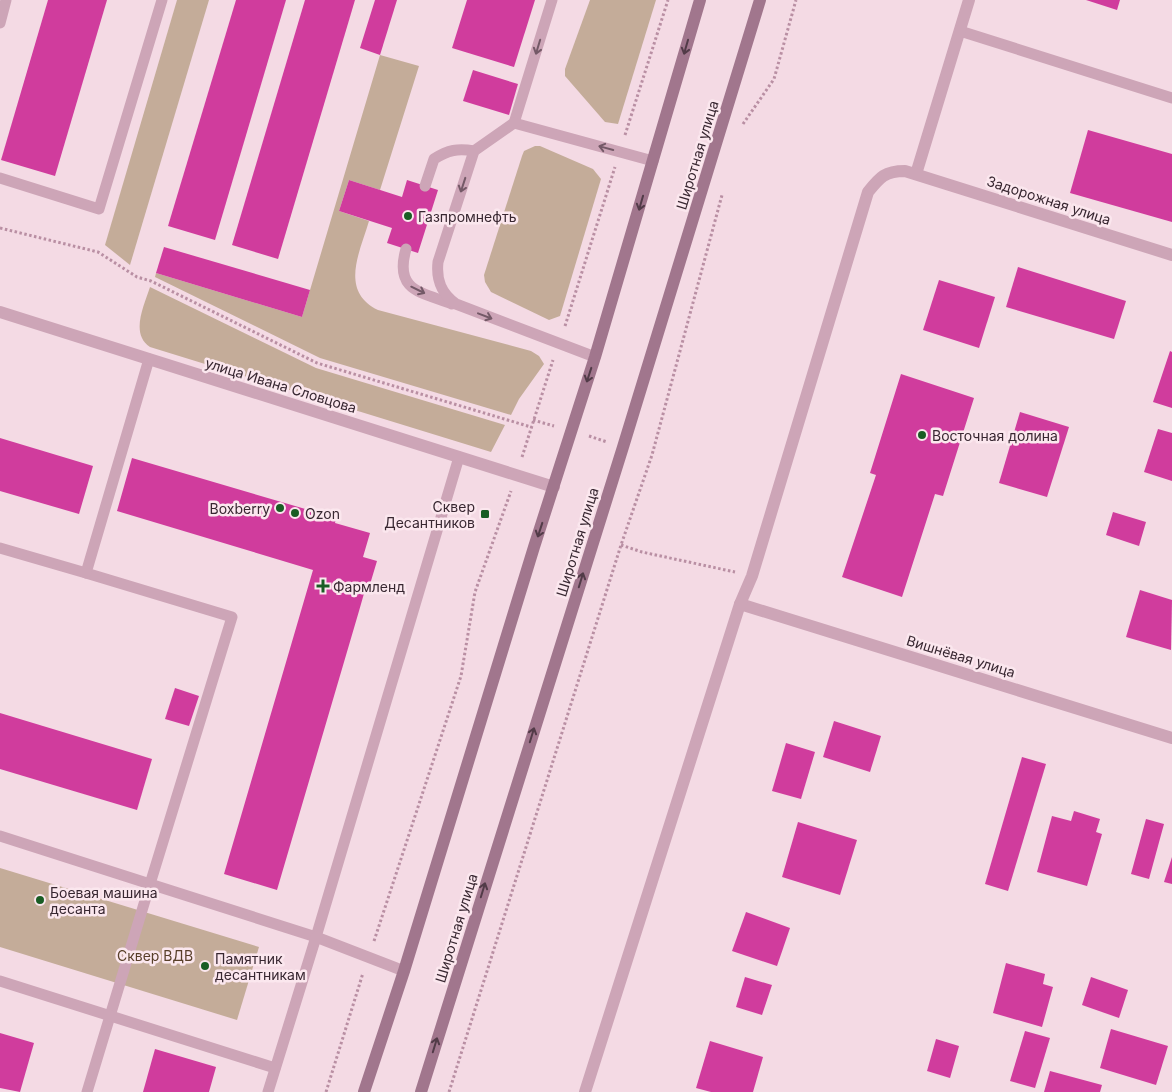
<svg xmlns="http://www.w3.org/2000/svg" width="1172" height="1092" viewBox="0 0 1172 1092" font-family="Inter,sans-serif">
<rect width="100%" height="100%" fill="#f4dae4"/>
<!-- green -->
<g fill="#c4ac99">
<polygon points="177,0 209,0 130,265 105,245"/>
<polygon points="590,0 656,0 618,124 605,122 565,76 565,69"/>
<path d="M 380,55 L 419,66 L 380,190 L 349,180 L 339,211 L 369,221 C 360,252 339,291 378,310 L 531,351 L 539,356 L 544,364 L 519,399 L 511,415 L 320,358 L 155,277 L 156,273 L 302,317 Z"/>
<polygon points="535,146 540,146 593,169 601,179 560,316 549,320 491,292 485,282 484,275 522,156 524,151"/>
<path d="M 150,287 L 316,368 L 505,425 L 491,452 L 150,347 C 130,334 144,306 150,287 Z"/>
<polygon points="0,868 259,947 237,1020 0,947"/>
</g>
<!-- building -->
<g fill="#d03c9d">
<polygon points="48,0 107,0 55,176 1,160"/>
<polygon points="236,0 286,0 215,240 168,226"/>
<polygon points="305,0 355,0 278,259 232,245"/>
<polygon points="375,0 397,0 380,55 360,48"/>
<polygon points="467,0 535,0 514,67 452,48"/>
<polygon points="1086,0 1120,0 1117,10"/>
<polygon points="473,70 518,84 509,115 463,101"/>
<polygon points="1088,130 1172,154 1172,222 1070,193"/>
<polygon points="349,180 402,197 407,180 438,190 418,253 387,243 392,228 339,211"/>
<polygon points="164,247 310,290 302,317 156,273"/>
<polygon points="1018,267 1126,301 1114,339 1006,307"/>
<polygon points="939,280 995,297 979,348 923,330"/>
<polygon points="1170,351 1172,352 1172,408 1153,402"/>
<polygon points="901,374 974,398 943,496 935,494 902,597 842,577 876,475 870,473"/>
<polygon points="1020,412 1069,427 1047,497 999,483"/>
<polygon points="1158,429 1172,433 1172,481 1144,472"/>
<polygon points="0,438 93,466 79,514 0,491"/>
<polygon points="132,458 336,518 335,523 370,533 363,557 377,561 368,591 365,590 359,611 277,890 224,874 313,570 117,511"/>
<polygon points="1113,512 1146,522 1139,546 1106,535"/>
<polygon points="1140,590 1172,600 1171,650 1126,637"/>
<polygon points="175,688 199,696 189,726 165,719"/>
<polygon points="0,713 152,759 137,810 0,769"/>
<polygon points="834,721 881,736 870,772 823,757"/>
<polygon points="786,743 815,752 801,799 772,791"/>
<polygon points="1022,757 1046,764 1008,891 985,884"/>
<polygon points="1074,811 1100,819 1096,832 1102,834 1087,886 1037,872 1052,816 1071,821"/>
<polygon points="1146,819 1164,824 1149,879 1131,874"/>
<polygon points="798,822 857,840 840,895 782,877"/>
<polygon points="1172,857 1172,884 1164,882"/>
<polygon points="746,912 790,928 777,966 732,951"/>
<polygon points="1006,963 1045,974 1043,984 1053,987 1042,1027 993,1013"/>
<polygon points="745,977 772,985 762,1015 736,1007"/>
<polygon points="1091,977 1128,990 1119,1018 1082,1005"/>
<polygon points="1111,1029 1168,1046 1156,1085 1100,1068"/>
<polygon points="1025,1031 1050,1038 1035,1088 1010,1081"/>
<polygon points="0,1033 34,1043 20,1092 0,1088"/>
<polygon points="936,1039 959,1046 950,1078 927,1071"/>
<polygon points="710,1041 763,1057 753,1092 711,1092 696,1088"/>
<polygon points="155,1049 216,1067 209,1092 143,1092"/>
<polygon points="1050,1071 1102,1085 1100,1092 1044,1092"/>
</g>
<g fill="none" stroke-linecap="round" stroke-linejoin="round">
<!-- path -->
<g stroke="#b98fa3" stroke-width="3" stroke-dasharray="2.5 2.5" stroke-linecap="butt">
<polyline points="743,124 774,79 796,0"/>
<polyline points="625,135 668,0"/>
<polyline points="0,228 98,252 137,277 151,281 317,363 531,427"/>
<polyline points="565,326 615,167"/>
<polyline points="533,420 554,426"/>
<polyline points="589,436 607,442"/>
<polyline points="522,457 553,360"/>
<polyline points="621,545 642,552 735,572"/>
<polyline points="374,941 461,676 475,592 511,491"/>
<polyline points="326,1092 363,973"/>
<polyline points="449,1092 621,545 652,455 722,195"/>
</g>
<!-- lane -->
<g stroke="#cda5b7" stroke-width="11">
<polyline points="0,23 6,0"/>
<polyline points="960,31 1172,98"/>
<polyline points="514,123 552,0"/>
<polyline points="0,178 99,209 162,0"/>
<path d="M 425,186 L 434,159 C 448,150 458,148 474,151"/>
<path d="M 406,249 C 394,291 421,292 452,304"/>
<path d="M 595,357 L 456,304 C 441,293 436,280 438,262 L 474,151 L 514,123 L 653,161"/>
<polyline points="149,359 86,573 232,617 150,884 316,937 459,457"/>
<polyline points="0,548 86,573"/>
<polyline points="0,836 150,884 87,1092"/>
<polyline points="0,981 275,1068"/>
<polyline points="268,1092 316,937 404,971"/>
</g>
<!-- street -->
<g stroke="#cda5b7" stroke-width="12">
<polyline points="916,174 969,0"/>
<polyline points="0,312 554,487"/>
<polyline points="740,604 1172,738"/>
<path d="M 585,1092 L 740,604 L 752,576 L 868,192 C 880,177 885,171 905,171 L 1172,255"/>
</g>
<!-- secondary -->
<g stroke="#a1768d" stroke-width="12">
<polyline points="364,1092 404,971 534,547 595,357 700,0"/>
<polyline points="421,1092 623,447 760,0"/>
</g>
</g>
<!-- one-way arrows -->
<defs><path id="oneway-shaft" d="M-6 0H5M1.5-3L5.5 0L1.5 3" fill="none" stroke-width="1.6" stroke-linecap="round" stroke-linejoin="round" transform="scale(1.25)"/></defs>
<g stroke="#745967">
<use href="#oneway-shaft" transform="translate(538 47) rotate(107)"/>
<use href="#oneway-shaft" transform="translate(606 148) rotate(-165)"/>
<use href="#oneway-shaft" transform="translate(463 185) rotate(108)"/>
<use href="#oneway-shaft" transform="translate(418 290) rotate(26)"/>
<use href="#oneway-shaft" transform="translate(485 316) rotate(21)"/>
</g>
<g stroke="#523b48">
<use href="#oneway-shaft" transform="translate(686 47) rotate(106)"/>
<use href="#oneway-shaft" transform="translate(641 203) rotate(106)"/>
<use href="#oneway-shaft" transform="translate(589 375) rotate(108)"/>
<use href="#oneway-shaft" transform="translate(540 530) rotate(108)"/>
<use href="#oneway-shaft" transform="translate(581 580) rotate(-73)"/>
<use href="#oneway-shaft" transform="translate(532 735) rotate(-73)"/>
<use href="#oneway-shaft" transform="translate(483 890) rotate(-73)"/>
<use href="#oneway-shaft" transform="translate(435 1045) rotate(-73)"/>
</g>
<!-- markers -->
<g fill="#195d24" stroke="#fbe7ee" stroke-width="2">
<circle cx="408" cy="216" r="5"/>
<circle cx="922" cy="435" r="5"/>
<circle cx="280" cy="508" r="5"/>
<circle cx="295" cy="513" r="5"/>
<rect x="480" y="509" width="10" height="10" rx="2.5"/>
<path d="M320.5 578.5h5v5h5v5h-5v5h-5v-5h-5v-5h5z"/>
<circle cx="40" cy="900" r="5"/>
<circle cx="205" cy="966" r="5"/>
</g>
<g text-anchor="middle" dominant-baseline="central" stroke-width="5" stroke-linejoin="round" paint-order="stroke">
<!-- street labels -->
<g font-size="14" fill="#382731" stroke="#fbe7ee">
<text transform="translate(697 155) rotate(-73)">Широтная улица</text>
<text transform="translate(1049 200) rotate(18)">Задорожная улица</text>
<text transform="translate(281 385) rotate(17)">улица Ивана Словцова</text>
<text transform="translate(577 542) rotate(-73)">Широтная улица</text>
<text transform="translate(961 656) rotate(17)">Вишнёвая улица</text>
<text transform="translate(456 928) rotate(-73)">Широтная улица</text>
</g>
<!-- poi labels -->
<g font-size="14" fill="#382731" stroke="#fbe7ee" text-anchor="start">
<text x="418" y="216">Газпромнефть</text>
<text x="932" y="435">Восточная долина</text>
<text x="475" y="506" text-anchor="end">Сквер<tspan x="475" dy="16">Десантников</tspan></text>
<text x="270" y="508" text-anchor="end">Boxberry</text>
<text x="305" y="513">Ozon</text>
<text x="333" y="586">Фармленд</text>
<text x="50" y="892">Боевая машина<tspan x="50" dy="16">десанта</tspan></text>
<text x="215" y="958">Памятник<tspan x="215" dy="16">десантникам</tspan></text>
</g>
<!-- park labels -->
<g font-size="14" fill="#583f29" stroke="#fbe7ee">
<text x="155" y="955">Сквер ВДВ</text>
</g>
</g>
</svg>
